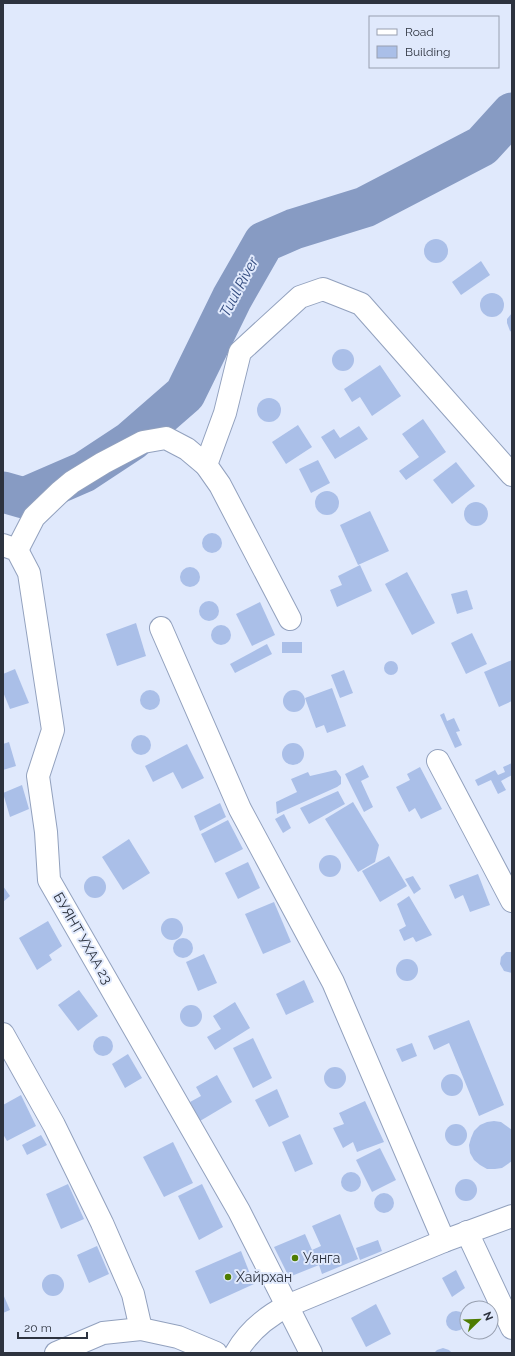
<svg xmlns="http://www.w3.org/2000/svg" width="515" height="1356" viewBox="0 0 515 1356" font-family="Raleway,sans-serif">
<rect width="100%" height="100%" fill="#e0e9fc"/>
<g fill="none" stroke-linecap="round" stroke-linejoin="round">
<!-- river -->
<polyline stroke="#879bc3" stroke-width="41" points="3,492 24,498 84,472 131,441 185,394 232,298 264,242 294,229 365,207 482,146 512,113"/>
</g>
<!-- building -->
<g fill="#aabfe8">
<circle cx="436" cy="251" r="12"/>
<polygon points="481,261 490,275 461,295 452,282"/>
<circle cx="492" cy="305" r="12"/>
<polygon points="512,313 512,332 510,331 507,323 507,319"/>
<circle cx="343" cy="360" r="11"/>
<polygon points="380,365 401,396 372,416 360,397 352,402 344,389"/>
<circle cx="269" cy="410" r="12"/>
<polygon points="423,419 446,452 406,480 399,471 419,457 402,434"/>
<polygon points="298,425 312,447 286,464 272,442"/>
<polygon points="359,426 368,439 335,459 321,437 334,429 340,438"/>
<polygon points="318,460 330,483 311,493 299,469"/>
<polygon points="456,462 475,486 452,504 433,480"/>
<circle cx="327" cy="503" r="12"/>
<circle cx="476" cy="514" r="12"/>
<polygon points="370,511 389,551 358,565 340,525"/>
<circle cx="212" cy="543" r="10"/>
<polygon points="360,565 372,591 337,607 330,590 342,585 338,576"/>
<circle cx="190" cy="577" r="10"/>
<polygon points="407,572 435,623 412,635 385,584"/>
<polygon points="467,590 473,609 457,614 451,594"/>
<circle cx="209" cy="611" r="10"/>
<polygon points="260,602 275,635 252,646 236,614"/>
<polygon points="136,623 146,656 117,666 106,634"/>
<circle cx="221" cy="635" r="10"/>
<polygon points="472,633 487,664 466,674 451,643"/>
<rect x="282" y="642" width="20" height="11"/>
<polygon points="267,644 272,654 235,673 230,664"/>
<polygon points="512,660 512,701 499,707 484,672"/>
<circle cx="391" cy="668" r="7"/>
<polygon points="15,669 29,703 10,709 3,692 3,674"/>
<polygon points="344,670 353,693 340,698 331,675"/>
<polygon points="332,688 346,726 327,733 324,725 316,728 305,698"/>
<circle cx="294" cy="701" r="11"/>
<circle cx="150" cy="700" r="10"/>
<polygon points="444,713 447,721 454,718 460,731 456,732 462,745 455,748 440,715"/>
<circle cx="141" cy="745" r="10"/>
<polygon points="9,742 16,766 3,770 3,744"/>
<circle cx="293" cy="754" r="11"/>
<polygon points="187,744 204,778 182,789 173,772 153,782 145,766"/>
<polygon points="512,763 512,775 501,781 506,790 498,794 491,780 478,786 475,780 495,770 498,775 505,772 503,767"/>
<polygon points="363,765 369,777 361,781 373,807 364,812 345,774"/>
<polygon points="420,767 442,809 421,819 415,808 409,812 396,787 410,780 407,774"/>
<polygon points="336,770 341,777 341,784 337,787 277,814 276,802 297,792 291,779 308,772 310,776"/>
<polygon points="22,785 29,809 10,817 3,793"/>
<polygon points="338,791 345,804 309,824 300,808"/>
<polygon points="353,802 379,845 375,862 358,872 325,819"/>
<polygon points="220,803 226,817 200,831 194,816"/>
<polygon points="284,814 291,828 283,833 275,819"/>
<polygon points="228,820 243,849 215,863 201,834"/>
<polygon points="129,839 150,873 123,890 102,857"/>
<circle cx="330" cy="866" r="11"/>
<polygon points="389,856 407,886 380,902 362,871"/>
<polygon points="248,862 260,888 238,899 225,873"/>
<polygon points="478,874 490,905 470,912 463,895 455,899 449,885"/>
<polygon points="413,876 421,889 414,894 405,879"/>
<circle cx="95" cy="887" r="11"/>
<polygon points="3,886 10,896 3,902"/>
<polygon points="409,896 432,935 416,942 413,937 404,941 399,930 406,926 397,904"/>
<polygon points="274,902 291,942 263,954 245,914"/>
<circle cx="172" cy="929" r="11"/>
<polygon points="48,921 62,946 49,955 52,960 37,970 19,938"/>
<circle cx="183" cy="948" r="10"/>
<polygon points="506,952 512,952 512,973 504,971 500,964 501,957"/>
<polygon points="204,954 217,983 198,991 186,962"/>
<circle cx="407" cy="970" r="11"/>
<polygon points="304,980 314,1002 286,1015 276,994"/>
<polygon points="79,990 98,1016 78,1031 58,1005"/>
<polygon points="235,1002 250,1028 215,1050 207,1037 221,1029 213,1016"/>
<circle cx="191" cy="1016" r="11"/>
<polygon points="469,1020 504,1105 479,1116 449,1043 434,1050 428,1036"/>
<circle cx="103" cy="1046" r="10"/>
<polygon points="253,1038 272,1078 253,1088 233,1048"/>
<polygon points="412,1043 417,1056 402,1062 396,1049"/>
<polygon points="128,1054 142,1078 125,1088 112,1064"/>
<circle cx="335" cy="1078" r="11"/>
<circle cx="452" cy="1085" r="11"/>
<polygon points="217,1075 232,1102 200,1121 190,1102 201,1096 196,1087"/>
<polygon points="277,1089 289,1117 269,1127 255,1100"/>
<polygon points="21,1095 36,1126 7,1141 3,1134 3,1105"/>
<polygon points="365,1101 384,1142 357,1152 353,1142 343,1148 333,1128 344,1124 339,1113"/>
<polygon points="494,1121 501,1122 512,1130 512,1161 502,1168 495,1169 487,1169 480,1165 474,1160 470,1153 469,1145 471,1138 474,1131 480,1125 487,1122"/>
<circle cx="456" cy="1135" r="11"/>
<polygon points="300,1134 313,1164 295,1172 282,1142"/>
<polygon points="41,1135 47,1145 27,1155 22,1145"/>
<polygon points="173,1142 193,1183 164,1197 143,1157"/>
<polygon points="380,1148 396,1180 372,1192 356,1160"/>
<circle cx="351" cy="1182" r="10"/>
<circle cx="466" cy="1190" r="11"/>
<polygon points="68,1184 84,1219 61,1229 46,1194"/>
<polygon points="202,1184 223,1227 199,1240 178,1196"/>
<circle cx="384" cy="1203" r="10"/>
<polygon points="340,1214 358,1259 322,1274 319,1265 289,1277 274,1247 305,1234 312,1250 321,1246 312,1226"/>
<polygon points="378,1240 382,1251 360,1260 356,1248"/>
<polygon points="97,1246 109,1274 89,1283 77,1255"/>
<polygon points="241,1251 254,1284 210,1304 195,1271"/>
<polygon points="456,1270 465,1288 452,1297 442,1278"/>
<circle cx="53" cy="1285" r="11"/>
<polygon points="3,1294 10,1310 3,1313"/>
<polygon points="376,1304 391,1334 366,1347 351,1318"/>
<circle cx="456" cy="1321" r="10"/>
<polygon points="443,1348 449,1350 452,1353 434,1353 437,1350"/>
</g>
<g fill="none" stroke-linecap="round" stroke-linejoin="round">
<!-- minor casing -->
<g stroke="#92a1be" stroke-width="24">
<g id="minor">
<polyline points="3,545 17,550 29,573 53,730 38,776 46,832 49,880 239,1211 311,1353"/>
<polyline points="17,550 34,517 60,492 72,482 103,463 143,442 166,438 187,449 206,465"/>
<polyline points="290,619 220,485 206,465 225,413 240,352 300,297 323,289 361,304 512,475"/>
<polyline points="161,628 240,809 333,982 444,1241"/>
<polyline points="438,761 512,901"/>
<polyline points="3,1034 54,1125 102,1223 133,1294 141,1329"/>
<polyline points="467,1232 512,1328"/>
<polyline points="56,1353 103,1333 141,1329 178,1337 216,1353"/>
<path d="M 236,1353 C 248,1332 266,1317 287,1306 L 444,1241 L 512,1216"/>
</g>
</g>
<!-- minor -->
<use href="#minor" stroke="#fff" stroke-width="22"/>
</g>
<!-- markers -->
<g fill="#4e7c02" stroke="#e0e9fc" stroke-width="1.5">
<circle cx="295" cy="1258" r="4"/>
<circle cx="228" cy="1277" r="4"/>
</g>
<g text-anchor="middle" dominant-baseline="central" stroke-width="4" stroke-linejoin="round" paint-order="stroke">
<!-- street labels -->
<g font-size="14" fill="#2d333f" stroke="#e0e9fc">
<text transform="translate(83 938) rotate(60)">БУЯНТ УХАА 23</text>
</g>
<!-- poi labels -->
<g font-size="14" fill="#2d333f" stroke="#e0e9fc" text-anchor="start">
<text x="303" y="1258">Уянга</text>
<text x="236" y="1277">Хайрхан</text>
</g>
<!-- water labels -->
<g font-size="15" font-style="italic" fill="#2f487c" stroke="#e0e9fc">
<text transform="translate(239 287) rotate(-62)">Tuul River</text>
</g>
</g>
<!-- border -->
<rect width="515" height="1356" fill="none" stroke="#2d333f" stroke-width="8"/>
<!-- legend -->
<rect x="369" y="16" width="130" height="52" fill="#e0e9fc" stroke="#98a0b0"/>
<rect x="377" y="29" width="20" height="6" fill="#ffffff" stroke="#98a0b0"/>
<text x="405" y="36" font-size="12" fill="#2d333f">Road</text>
<rect x="377" y="46" width="20" height="12" fill="#aabfe8" stroke="#98a0b0"/>
<text x="405" y="56" font-size="12" fill="#2d333f">Building</text>
<!-- north arrow -->
<g transform="translate(479 1320) rotate(67)"><circle r="19" fill="#e0e9fc" stroke="#98a0b0"/>
<path d="M0-3L7 15L0 10L-7 15Z" fill="#4e7c02"/>
<text y="-6" font-size="11" font-weight="bold" text-anchor="middle" fill="#2d333f">N</text>
</g>
<!-- scale -->
<path d="M18 1332v6h69v-6" fill="none" stroke="#2d333f" stroke-width="2"/>
<text x="24" y="1332" font-size="12" fill="#2d333f" stroke="#e0e9fc" stroke-width="3" paint-order="stroke">20 m</text>
</svg>
